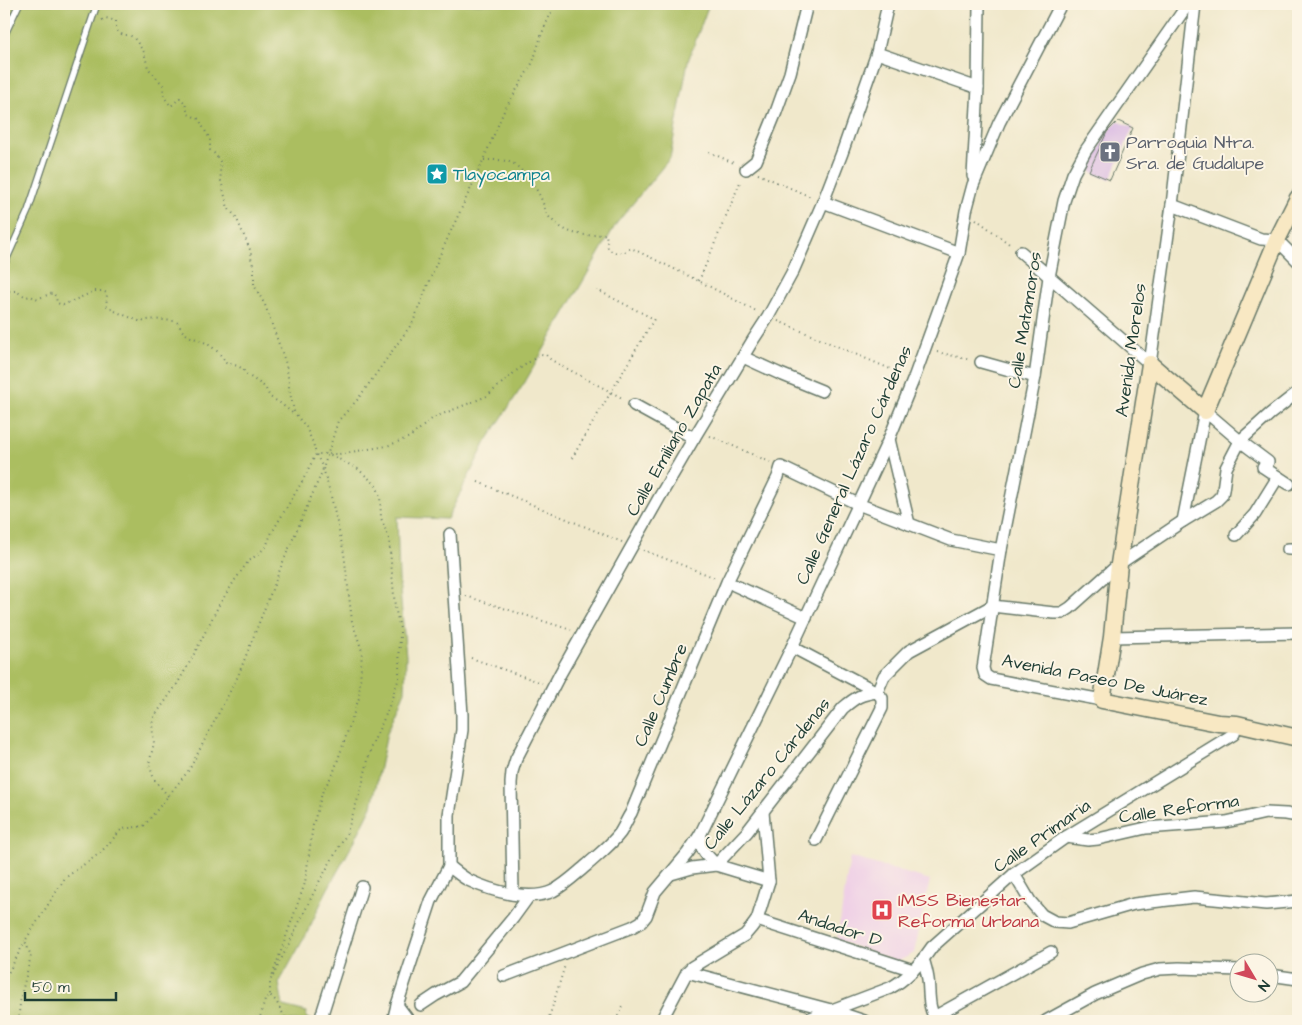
<svg xmlns="http://www.w3.org/2000/svg" width="1302" height="1025" viewBox="0 0 1302 1025" font-family="'Architects Daughter',sans-serif">
<rect width="100%" height="100%" fill="#fcf5e5"/>
<filter id="ink" filterUnits="userSpaceOnUse"><feTurbulence type="fractalNoise" baseFrequency=".02" numOctaves="2"/><feDisplacementMap in="SourceGraphic" scale="10" xChannelSelector="R" yChannelSelector="G"/><feConvolveMatrix kernelMatrix="1 2 1 2 8 2 1 2 1" color-interpolation-filters="sRGB"/></filter>
<filter id="wash" filterUnits="userSpaceOnUse"><feTurbulence type="fractalNoise" baseFrequency=".0096" numOctaves="4" result="noise"/><feDisplacementMap in="SourceGraphic" scale="20" xChannelSelector="R" yChannelSelector="G"/><feGaussianBlur stdDeviation="1.12" result="paint"/><feColorMatrix in="noise" values="0 0 0 0 0 0 0 0 0 0 0 0 0 0 0 0 0 1.4 0 .05"/><feComposite in="paint" operator="in"/></filter>
<g filter="url(#wash)">
<rect width="100%" height="100%" fill="#f0e8cb"/>
<!-- built -->
<polygon fill="#efd0e6" points="850,857 930,880 914,953 897,962 837,940"/>
<!-- green -->
<polygon fill="#abbe61" stroke="#657e4a" points="4,4 709,4 688,61 670,158 616,224 525,382 486,442 447,519 397,517 399,580 406,656 405,691 387,733 372,806 355,840 326,892 308,931 279,983 283,1006 307,1012 306,1018 315,1021 4,1021"/>
<g id="blocks">
<!-- building -->
<polygon fill="#cea5e3" points="1118,121 1133,128 1110,180 1089,171 1107,132"/>
</g>
</g>
<g filter="url(#ink)">
<use href="#blocks" fill-opacity="0" stroke="#687969" stroke-width="1"/>
<g fill="none" stroke-linecap="round" stroke-linejoin="round">
<!-- lane casing -->
<g stroke="#687969" stroke-width="8">
<g id="lane">
<polyline points="4,36 19,4"/>
<polyline points="4,265 28,211 97,4"/>
</g>
</g>
<!-- street casing -->
<g stroke="#687969" stroke-width="14">
<g id="street">
<polyline points="877,53 978,88"/>
<polyline points="746,169 756,161 776,112 790,73 807,4"/>
<polyline points="973,176 978,88 979,4"/>
<polyline points="823,202 959,253"/>
<polyline points="1172,205 1261,239 1277,240 1298,261"/>
<polyline points="1021,252 1150,364"/>
<polyline points="743,357 778,373 822,391"/>
<polyline points="981,362 1035,377"/>
<polyline points="1150,364 1172,205 1195,4"/>
<polyline points="634,405 694,438"/>
<polyline points="889,439 909,524"/>
<polyline points="1183,521 1205,411 1240,441 1268,462 1263,467 1289,484"/>
<polyline points="1236,535 1255,514 1278,477"/>
<polyline points="1288,549 1298,549"/>
<polyline points="734,585 806,618"/>
<polyline points="1112,637 1298,633"/>
<polyline points="792,647 877,692 882,698 882,708 816,840"/>
<polyline points="1102,700 991,679 985,675 983,668 1001,550 1035,377 1049,277 1064,201 1073,174 1086,150 1188,4"/>
<polyline points="700,835 702,848 705,853 716,865 769,881"/>
<polyline points="1066,837 1088,840 1098,839 1146,828 1226,822 1266,813 1286,814 1298,816"/>
<path d="M 449,866 C 455,871 461,876 468,880 C 491,891 529,902 553,891 C 566,884 576,874 587,865 C 598,855 611,845 620,833 C 624,827 627,819 631,813 L 727,582 L 778,477 L 781,467 L 858,504 L 951,540 L 1001,550"/>
<path d="M 671,874 L 692,868 L 716,865 L 747,832 L 843,708 C 856,697 861,694 877,692 L 884,676 L 909,651 L 992,606 L 1054,613 L 1062,613 L 1070,608 L 1119,564 L 1183,521 L 1216,501 L 1222,495 L 1223,490 L 1226,468 L 1240,441 L 1270,414 L 1298,392"/>
<polyline points="1014,874 1030,901 1042,915 1055,922 1068,923 1134,904 1194,897 1266,904 1298,901"/>
<polyline points="513,894 511,783 512,772 516,759 560,674 659,498 694,438 753,340 768,317 793,271 823,202 842,153 877,53 888,4"/>
<polyline points="757,920 913,970"/>
<path d="M 923,959 C 925,965 927,972 928,979 C 930,993 927,1010 938,1021"/>
<polyline points="687,972 831,1010 864,1021"/>
<polyline points="1270,975 1298,979"/>
<polyline points="504,976 632,927 641,922 646,916 655,892 687,854 700,835 792,647 889,439 914,378 942,301 959,253 966,211 973,185 999,123 1061,4"/>
<polyline points="397,1005 409,1021"/>
<polyline points="421,1005 436,995 460,982 513,918 529,896"/>
<polyline points="934,1017 1051,952"/>
<polyline points="321,1021 322,1014 362,887"/>
<polyline points="393,1021 397,1005 431,901 449,866 449,815 462,730 462,715 450,534"/>
<polyline points="661,1021 687,972 692,967 745,935 751,928 757,920 769,881 763,812"/>
<path d="M 803,1021 L 890,988 C 907,979 921,963 932,947 L 1014,874 L 1066,837 L 1234,734 L 1237,724"/>
<polyline points="1046,1021 1095,994 1142,974 1160,969 1179,968 1240,970"/>
</g>
</g>
<!-- secondary casing -->
<g stroke="#687969" stroke-width="19">
<g id="secondary">
<polyline points="1150,364 1119,564 1112,637 1102,700 1218,723 1237,724 1298,738"/>
<polyline points="1150,364 1205,411 1277,240 1298,198"/>
</g>
</g>
<!-- path -->
<g stroke="#687969" stroke-width="2" stroke-dasharray="1 4" stroke-linecap="butt">
<polyline points="102,20 106,18 116,21 116,27 118,32 123,35 129,35 134,38 144,52 148,68 163,85 164,97 171,106 180,98 185,103 188,114 199,119 204,129 210,139 210,150 215,154 221,163 220,169 221,181 228,208 236,217 251,252 251,258 254,269 254,285 265,305 286,364 289,383 289,389 294,411 297,416 306,427 313,443 316,454 323,468 330,492 344,553 352,621 362,651 359,698 333,774 323,790 313,825 305,883 270,982 270,995"/>
<polyline points="709,152 736,164"/>
<path d="M 484,160 C 494,160 505,159 514,164 C 524,171 538,189 542,201 C 545,207 545,213 550,218 C 566,235 584,237 606,234 L 608,249 C 618,255 622,253 631,248 L 699,281 L 758,312"/>
<polyline points="758,174 811,197"/>
<polyline points="976,219 1012,246"/>
<polyline points="699,281 741,180"/>
<path d="M 4,291 L 16,291 L 26,297 L 31,296 L 36,299 L 53,293 L 56,297 L 57,303 L 63,305 L 95,291 L 102,291 L 107,293 C 107,297 106,302 107,306 C 109,310 135,319 141,322 C 152,317 164,321 176,321 C 180,325 180,330 185,333 C 189,337 194,338 199,340 C 210,344 221,353 226,363 L 238,366 L 243,369 L 246,374 L 265,387 L 270,397 L 280,403 L 295,415"/>
<polyline points="778,321 902,374"/>
<polyline points="937,352 971,360"/>
<polyline points="710,436 770,462"/>
<polyline points="572,458 654,319 597,290"/>
<polyline points="478,482 622,542"/>
<polyline points="643,550 716,578"/>
<polyline points="466,596 571,630"/>
<polyline points="471,658 542,683"/>
<polyline points="168,796 154,779 149,764 154,743 152,724 154,717 176,686 191,660 219,605 235,580 247,563 266,547 271,534 303,480 316,454 339,454 387,446 410,437 433,418 487,396 516,371 541,354 546,355 551,360 624,399"/>
<polyline points="273,976 319,882 346,835 362,786 371,747 387,712 399,678 400,629 395,607 389,539 381,518 380,494 375,484 358,469 329,454"/>
<polyline points="4,981 25,941"/>
<polyline points="18,1021 21,996 31,956 25,941 65,878 100,853 122,829 144,826 189,770 238,676 283,562 322,472 338,421 358,399 413,322 438,259 476,177 504,111 533,62 542,33 551,13 553,4"/>
<polyline points="259,1021 265,1000 270,995 276,1001 287,1021"/>
<polyline points="548,1021 565,965"/>
<polyline points="616,1021 622,1006"/>
</g>
<!-- lane -->
<use href="#lane" stroke="#fff" stroke-width="5.5"/>
<!-- street -->
<use href="#street" stroke="#fff" stroke-width="11"/>
<!-- secondary -->
<use href="#secondary" stroke="#f8e8c3" stroke-width="16"/>
</g>
</g>
<!-- icons -->
<defs>
<g id="church-square" transform="scale(1.125)"><rect x="-9" y="-9" width="18" height="18" rx="4" fill="#6b7280" stroke="#fcf5e5"/><path d="M-1.2-6h2.4v3.5h3.3v2.4h-3.3V6h-2.4V-.1h-3.3v-2.4h3.3Z" fill="#fff"/></g>
<g id="sight-square" transform="scale(1.125)"><rect x="-9" y="-9" width="18" height="18" rx="4" fill="#0f9aa8" stroke="#fcf5e5"/><path d="M0-6L1.8-2.2L6-1.7L2.9 1.2L3.7 5.4L0 3.3L-3.7 5.4L-2.9 1.2L-6-1.7L-1.8-2.2Z" fill="#fff"/></g>
<g id="hospital-square" transform="scale(1.125)"><rect x="-9" y="-9" width="18" height="18" rx="4" fill="#e0444e" stroke="#fcf5e5"/><path d="M-5-5h3v3.5h4V-5h3V5h-3V1.5h-4V5h-3Z" fill="#fff"/></g>
</defs>
<g fill-rule="evenodd">
<use href="#church-square" x="1110" y="152"/>
<use href="#sight-square" x="437" y="174"/>
<use href="#hospital-square" x="882" y="910"/>
</g>
<g text-anchor="middle" dominant-baseline="central" stroke-width="4" stroke-linejoin="round" paint-order="stroke">
<!-- worship labels -->
<g font-size="18" fill="#5b616d" stroke="#fcf5e5" text-anchor="start">
<text x="1126" y="142">Parroquia Ntra.<tspan x="1126" dy="21">Sra. de Gudalupe</tspan></text>
</g>
<!-- culture labels -->
<g font-size="18" fill="#0d838f" stroke="#fcf5e5" text-anchor="start">
<text x="453" y="174">Tlayocampa</text>
</g>
<!-- street labels -->
<g font-size="18" fill="#1f3d34" stroke="#fcf5e5">
<text transform="translate(1025 320) rotate(-81)">Calle Matamoros</text>
<text transform="translate(1131 350) rotate(-82)">Avenida Morelos</text>
<text transform="translate(674 440) rotate(-60)">Calle Emiliano Zapata</text>
<text transform="translate(854 465) rotate(-66)">Calle General Lázaro Cárdenas</text>
<text transform="translate(1105 680) rotate(11)">Avenida Paseo De Juárez</text>
<text transform="translate(661 695) rotate(-67)">Calle Cumbre</text>
<text transform="translate(767 774) rotate(-51)">Calle Lázaro Cárdenas</text>
<text transform="translate(1179 809) rotate(-8)">Calle Reforma</text>
<text transform="translate(1042 836) rotate(-35)">Calle Primaria</text>
<text transform="translate(840 928) rotate(18)">Andador D</text>
</g>
<!-- health labels -->
<g font-size="18" fill="#be3a42" stroke="#fcf5e5" text-anchor="start">
<text x="898" y="900">IMSS Bienestar<tspan x="898" dy="21">Reforma Urbana</tspan></text>
</g>
</g>
<!-- margin -->
<rect width="1302" height="1025" fill="none" stroke="#fcf5e5" stroke-width="20"/>
<!-- north arrow -->
<g transform="translate(1254 978) rotate(128)"><circle r="24" fill="#fcf5e5" stroke="#a4ab9e"/>
<path d="M0-4L9 19L0 12L-9 19Z" fill="#d1495b"/>
<text y="-8" font-size="14" font-weight="bold" text-anchor="middle" fill="#1f3d34">N</text>
</g>
<!-- scale -->
<path d="M25 992v8h91v-8" fill="none" stroke="#1f3d34" stroke-width="2.5"/>
<text x="32" y="992" font-size="15" fill="#1f3d34" stroke="#fcf5e5" stroke-width="4" paint-order="stroke">50 m</text>
</svg>
